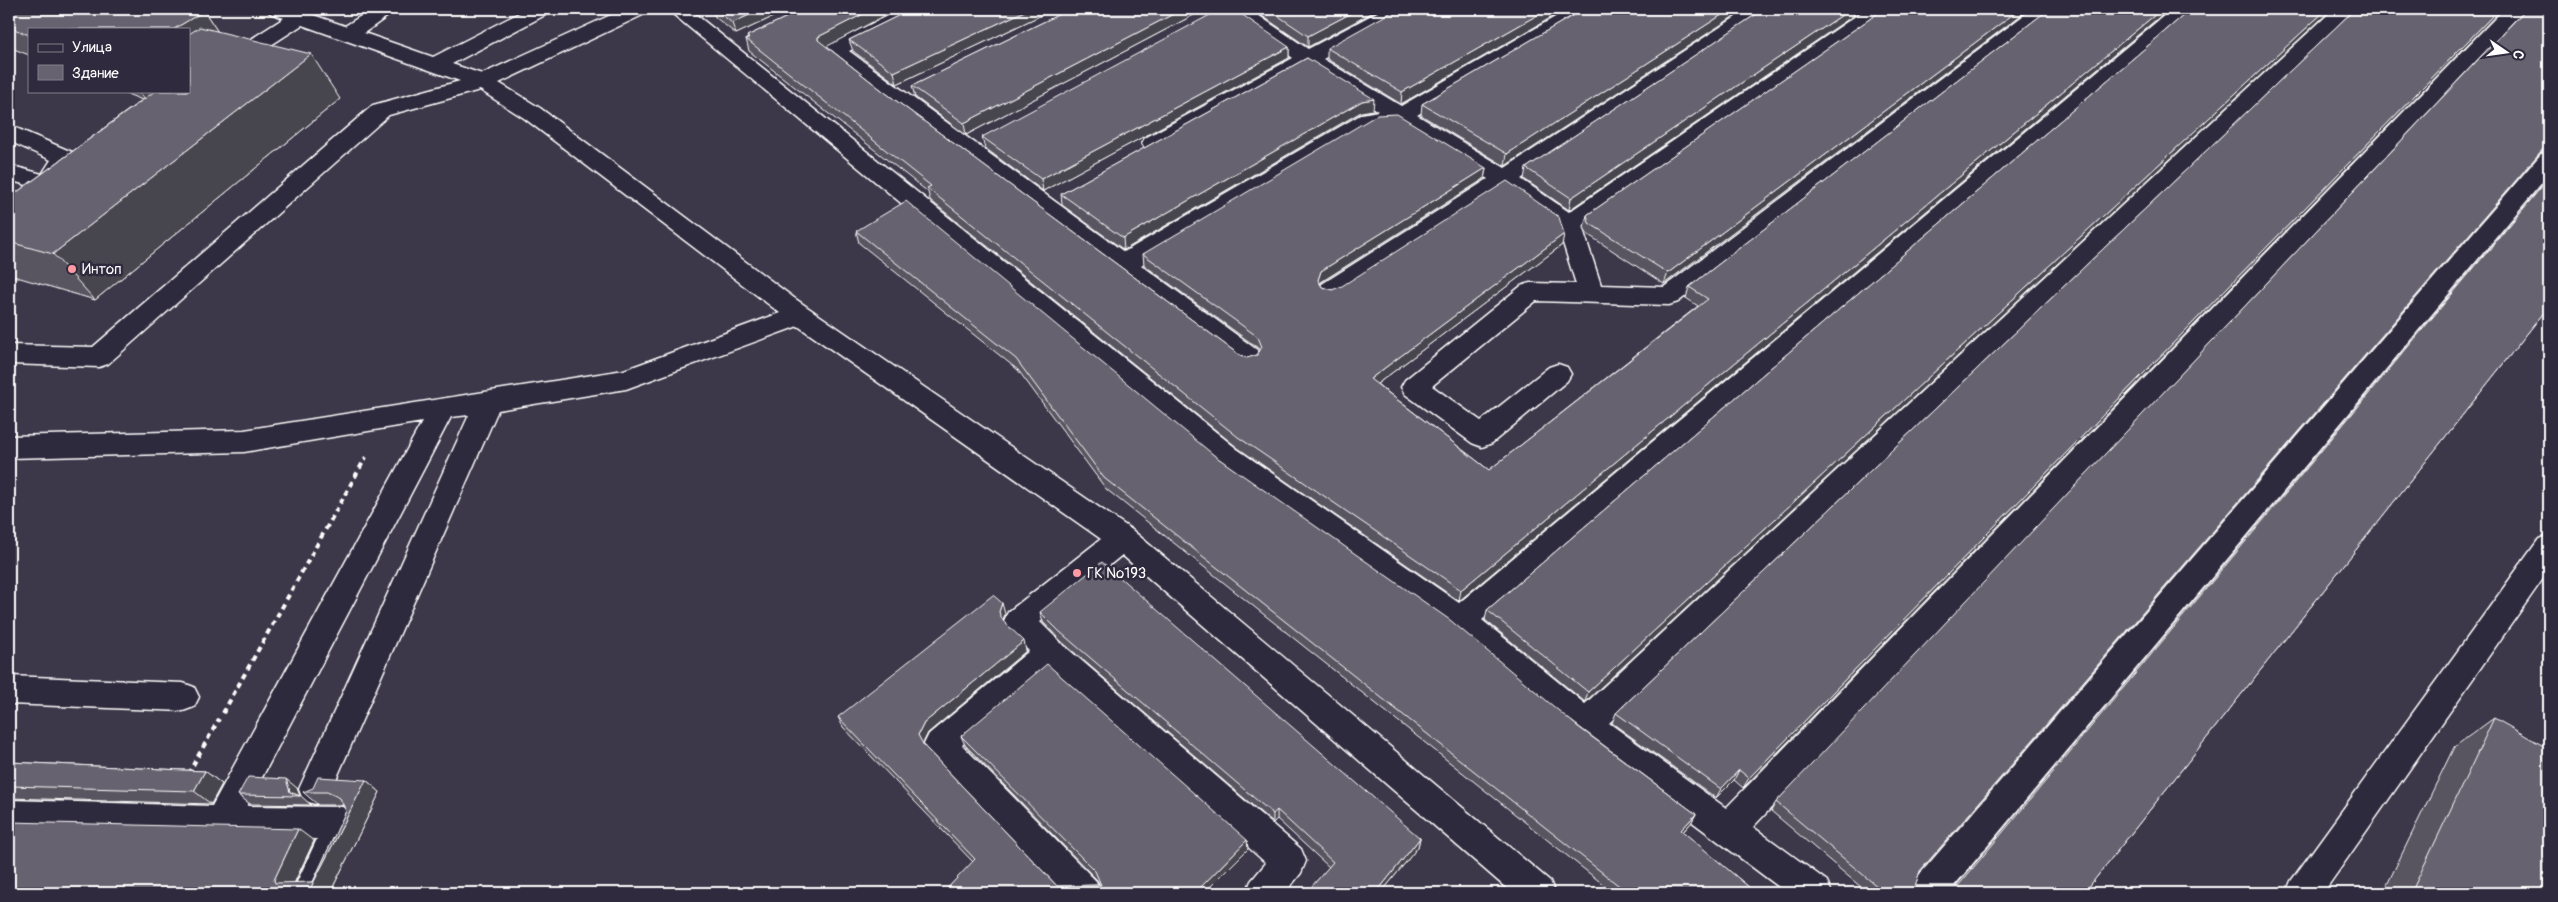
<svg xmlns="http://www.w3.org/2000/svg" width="2558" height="902" viewBox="0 0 2558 902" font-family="Pangolin,sans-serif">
<rect width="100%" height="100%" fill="#3c3749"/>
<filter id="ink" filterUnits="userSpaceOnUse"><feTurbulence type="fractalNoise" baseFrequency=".02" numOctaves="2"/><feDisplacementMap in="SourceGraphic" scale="10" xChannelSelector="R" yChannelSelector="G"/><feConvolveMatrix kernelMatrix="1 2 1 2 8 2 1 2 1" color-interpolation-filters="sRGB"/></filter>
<g filter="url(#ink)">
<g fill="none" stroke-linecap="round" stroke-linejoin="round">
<!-- minor casing -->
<g stroke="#fff" stroke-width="3">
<g id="minor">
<polygon points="267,9 296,9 345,26 372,9 395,9 392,13 364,33 433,57 527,9 552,9 549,13 452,64 482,74 624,9 650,9 647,13 499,83 540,108 794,298 1132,530 1550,881 1555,893 1512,893 1122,555 1040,622 1061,643 1301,849 1306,861 1301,873 1285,893 1246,893 1251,881 1266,863 1050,671 962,745 1096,881 1101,893 1061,893 929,754 924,744 929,734 1029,651 1008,630 1004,621 1008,612 1101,539 798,326 626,389 498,410 327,800 315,804 303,800 299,789 469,415 451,417 247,806 342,807 354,812 359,823 327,893 292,893 317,839 9,832 9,800 212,806 422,422 244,452 9,458 9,436 244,430 624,370 780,313 524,118 480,90 389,115 108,364 99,367 9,364 9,345 93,347 373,105 460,81 302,25 197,93 189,95 181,93 189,91 189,79 284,18 270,13"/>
<polygon points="667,9 689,9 1237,449 1459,603 2172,9 2194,9 1482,620 1585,704 2334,9 2356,9 1609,723 1726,808 2504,9 2525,9 1753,827 1827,881 1832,893 1787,893 1575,734 1449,629 1217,465"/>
<polygon points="901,9 927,9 924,13 849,51 1124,252 1362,114 1378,111 1307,67 1161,148 1153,150 1145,148 1142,143 1145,138 1293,58 1229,13 1226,9 1249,9 1308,49 1383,9 1408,9 1405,13 1323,59 1401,106 1569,9 1593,9 1590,13 1417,115 1505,168 1748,9 1771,9 1768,13 1521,179 1569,212 1866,9 1889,9 1886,13 1582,226 1601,285 1664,287 2032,9 2055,9 1678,302 1669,305 1536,301 1432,386 1481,421 1549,367 1558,364 1567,367 1571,374 1567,381 1492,443 1482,447 1472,443 1405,394 1401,387 1405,380 1521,286 1530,283 1576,284 1558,227 1505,190 1340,296 1331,299 1322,296 1319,290 1322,284 1488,179 1397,123 1376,125 1141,265 1257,350 1261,357 1257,364 1248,367 1239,364 823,50 827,46"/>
<path d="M 9,125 L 72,152 L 75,157 C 61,180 37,217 9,225 L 9,204 L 30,186 L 9,180 L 9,165 L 42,174 L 51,160 L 9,141 Z"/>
<polygon points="2549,152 2549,174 1948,893 1909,893 1914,881 2541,154"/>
<polygon points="2549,535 2549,570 2323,893 2286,893 2291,881 2539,539"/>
<polygon points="9,676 183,683 194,687 199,697 194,707 183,711 9,704"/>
</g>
</g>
<!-- path -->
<g stroke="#fff" stroke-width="4" stroke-dasharray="5.5 4.5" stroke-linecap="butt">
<polyline points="223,713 366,457"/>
<polyline points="188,774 219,719"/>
</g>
<!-- minor -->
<use href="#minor" fill="#2f2a3d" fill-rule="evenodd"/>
</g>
<!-- wall -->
<g fill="#585460" stroke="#fff">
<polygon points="9,9 204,11 218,32 340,99 95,300 10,275 9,274 9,198 142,100 120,91 189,91 189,29 29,29 29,55 9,47"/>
<polygon points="712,9 790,9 736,34 715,17"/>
<polygon points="804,9 897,9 826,46 883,91 1238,354 1247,358 1257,355 1260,351 1258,348 1144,265 1143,254 1486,168 1484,179 1321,282 1320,284 1322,287 1332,290 1564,234 1562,245 1377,384 1489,470 1698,306 1686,298 1689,287 2049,9 2169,9 1459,601 1238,448 930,200 928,192 749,51 746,39 748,38 747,36"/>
<polygon points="912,9 1054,9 897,84 853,51 849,40"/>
<polygon points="1070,9 1205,9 966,135 915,97 912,86"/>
<polygon points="1252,9 1379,9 1308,47"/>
<polygon points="1566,9 1401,104 1327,59 1327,48"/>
<polygon points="1584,9 1505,166 1421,115 1422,104"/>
<polygon points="1764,9 1863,9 1569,210 1524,179 1526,168"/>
<polygon points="1884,9 2029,9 1664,284 1587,234 1584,227 1587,215"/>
<polygon points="2191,9 1585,702 1485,620 1487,610"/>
<polygon points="2355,9 1743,788 1734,780 1716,798 1612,723 1616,713"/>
<polygon points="2549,9 2549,151 2549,150 2540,153 1920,871 1915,886 1956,886 2549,177 2549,306 2084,893 1868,893 1771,811 1776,802"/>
<polygon points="1289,47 1289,58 1043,191 985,148 982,137"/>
<polygon points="1307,58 1373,110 1361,112 1124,250 1062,205 1061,194"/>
<polygon points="856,231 1215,456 1696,814 1691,823 1683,832 1756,893 1614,893 1106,489 1018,370 859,243"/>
<polygon points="1040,612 1420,838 1418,847 1381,893 1306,893 1329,867 1277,819 1273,823 1062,642 1043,622"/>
<polygon points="1005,614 1003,620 1026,651 928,733 923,744 924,746 1057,886 1100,885 1097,880 965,745 961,736 1247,840 1248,849 1204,893 943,893 973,862 843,727 838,717"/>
<polygon points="2494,718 2549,893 2383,893 2454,747"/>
<polygon points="9,762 205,771 222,784 211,804 9,798"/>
<polygon points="366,780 380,792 330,893 9,893 314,841 295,883 313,882 346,811 343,806 342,805 318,805 303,792"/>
<polygon points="297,788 300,795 311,805 250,804 238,795"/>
</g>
<!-- shaded-wall -->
<g fill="#47454e" stroke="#fff">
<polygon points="762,9 790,9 736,34 732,23"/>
<polygon points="873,9 897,9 822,49 818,40 818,37"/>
<polygon points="1029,9 1054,9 897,84 894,72"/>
<polygon points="1183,9 1205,9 966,135 964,123"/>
<polygon points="1359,9 1379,9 1308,47 1308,36"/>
<polygon points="1548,9 1566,9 1401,104 1402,92"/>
<polygon points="1731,9 1745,9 1505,166 1507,154"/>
<polygon points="1851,9 1863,9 1569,210 1571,198"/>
<polygon points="2020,9 2029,9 1664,284 1668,273"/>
<polygon points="2162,9 2169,9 1459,601 1461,590"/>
<polygon points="2327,9 2332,9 1585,702 1588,692"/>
<polygon points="2499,9 2502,9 1743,788 1749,778"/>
<polygon points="204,11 224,41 189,77 189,29 174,29"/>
<polygon points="1289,47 1289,58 1043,191 1041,179"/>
<polygon points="311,54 340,99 95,300 53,254"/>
<polygon points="139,91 156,91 148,103"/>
<polygon points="1374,99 1373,110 1361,112 1124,250 1123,238 1362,101"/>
<polygon points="2549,142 2549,149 2540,153"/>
<polygon points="1486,168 1484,179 1321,282 1317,291 1318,280 1321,271"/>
<polygon points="1564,234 1562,245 1369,390 1370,379"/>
<polygon points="1002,603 1005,614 1002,622 999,612"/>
<polygon points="1024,641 1026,651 928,733 922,745 918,735 924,723"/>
<polygon points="1739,770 1734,780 1716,798 1721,789"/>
<polygon points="205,771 222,784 211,804 194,791"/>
<polygon points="286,779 297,788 300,796 290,792"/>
<polygon points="366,780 380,792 330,893 308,893"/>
<polygon points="1277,810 1277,819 1273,823 1273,814"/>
<polygon points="1696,814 1691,823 1676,839 1681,830"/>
<polygon points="298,829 314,841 290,892 275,883 274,880"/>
<polygon points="1420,838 1418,847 1381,893 1376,893"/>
<polygon points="1247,840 1248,849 1204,893 1195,893"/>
</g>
<!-- building -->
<g fill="#666270" stroke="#fff">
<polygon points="9,9 198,9 204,11 174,29 29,29 29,35 9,27"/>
<polygon points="715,9 762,9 732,23"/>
<polygon points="804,9 873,9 818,37 818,40 883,91 1238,354 1247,358 1257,355 1262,347 1258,337 1143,254 1377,115 1397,114 1486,168 1321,271 1318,280 1322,287 1332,290 1342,286 1507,181 1559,217 1564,234 1370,379 1489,470 1708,299 1689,287 2049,9 2162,9 1461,590 1238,437 927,188 931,186 746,39 749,38 747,36"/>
<polygon points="912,9 1029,9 894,72 849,40"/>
<polygon points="1070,9 1183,9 964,123 912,86"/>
<polygon points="1221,9 1234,9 1289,47 1041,179 982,137"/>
<polygon points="1268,9 1359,9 1308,36"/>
<polygon points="1397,9 1548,9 1402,92 1327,48"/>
<polygon points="1584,9 1731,9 1507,154 1422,104"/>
<polygon points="1764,9 1851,9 1571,198 1526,168"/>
<polygon points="1884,9 2020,9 1668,273 1589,223 1587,215"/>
<polygon points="2191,9 2327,9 1588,692 1487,610"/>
<polygon points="2355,9 2499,9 1749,778 1739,770 1721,789 1616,713"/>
<polygon points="2526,9 2549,9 2549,142 1920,871 1915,886 1958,886 2549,178 2549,306 2084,893 1885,893 1776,802"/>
<polygon points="200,27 311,54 53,254 9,242 9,198 155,91 189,91 189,34"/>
<polygon points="1307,58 1374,99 1362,101 1123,238 1061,194"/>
<polygon points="906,201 1215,456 1450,620 1577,726 1696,814 1681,830 1756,893 1628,893 1104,478 1016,359 856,231"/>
<polygon points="1102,562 1420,838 1376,893 1306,893 1333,862 1277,810 1273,814 1060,632 1040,612"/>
<polygon points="993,595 1002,603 999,612 1003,621 1024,641 924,723 918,735 924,746 1057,886 1101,885 1095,871 961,736 1047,664 1247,840 1195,893 943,893 975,859 838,717"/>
<polygon points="2494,718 2549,749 2549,893 2411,893"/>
<polygon points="9,762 205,771 194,791 9,786"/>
<polygon points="248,777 286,779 290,792 300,796 238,795"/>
<polygon points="318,777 366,780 308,893 9,893 9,822 298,829 274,880 275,883 313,882 346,811 340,798 327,792 303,792 313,788"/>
</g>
</g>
<!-- markers -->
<g fill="#ff9aa2" stroke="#2f2a3d" stroke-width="2">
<circle cx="72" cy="269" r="5"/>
<circle cx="1077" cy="573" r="5"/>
</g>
<g text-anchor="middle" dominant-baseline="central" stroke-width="5" stroke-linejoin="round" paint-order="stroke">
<!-- poi labels -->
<g font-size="15" fill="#fff" stroke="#2f2a3d" text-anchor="start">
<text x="82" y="269">Интоп</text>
<text x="1087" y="573">ГК №193</text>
</g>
</g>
<!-- margin -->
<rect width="2558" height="902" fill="none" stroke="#2f2a3d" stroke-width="30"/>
<rect x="15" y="15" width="2528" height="872" fill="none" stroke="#fff" stroke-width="2" filter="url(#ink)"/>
<!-- legend -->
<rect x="28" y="28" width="162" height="65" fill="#2f2a3d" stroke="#827f8b"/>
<rect x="38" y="44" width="25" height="8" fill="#2f2a3d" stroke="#827f8b"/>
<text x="72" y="52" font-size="15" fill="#ffffff">Улица</text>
<rect x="38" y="65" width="25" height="15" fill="#666270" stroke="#827f8b"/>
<text x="72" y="78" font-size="15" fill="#ffffff">Здание</text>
<!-- north arrow -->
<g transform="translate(2506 52) rotate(103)" stroke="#2f2a3d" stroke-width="4" paint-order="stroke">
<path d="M0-4L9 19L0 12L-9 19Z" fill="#ffffff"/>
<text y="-8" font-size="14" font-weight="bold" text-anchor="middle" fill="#ffffff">С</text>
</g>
</svg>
